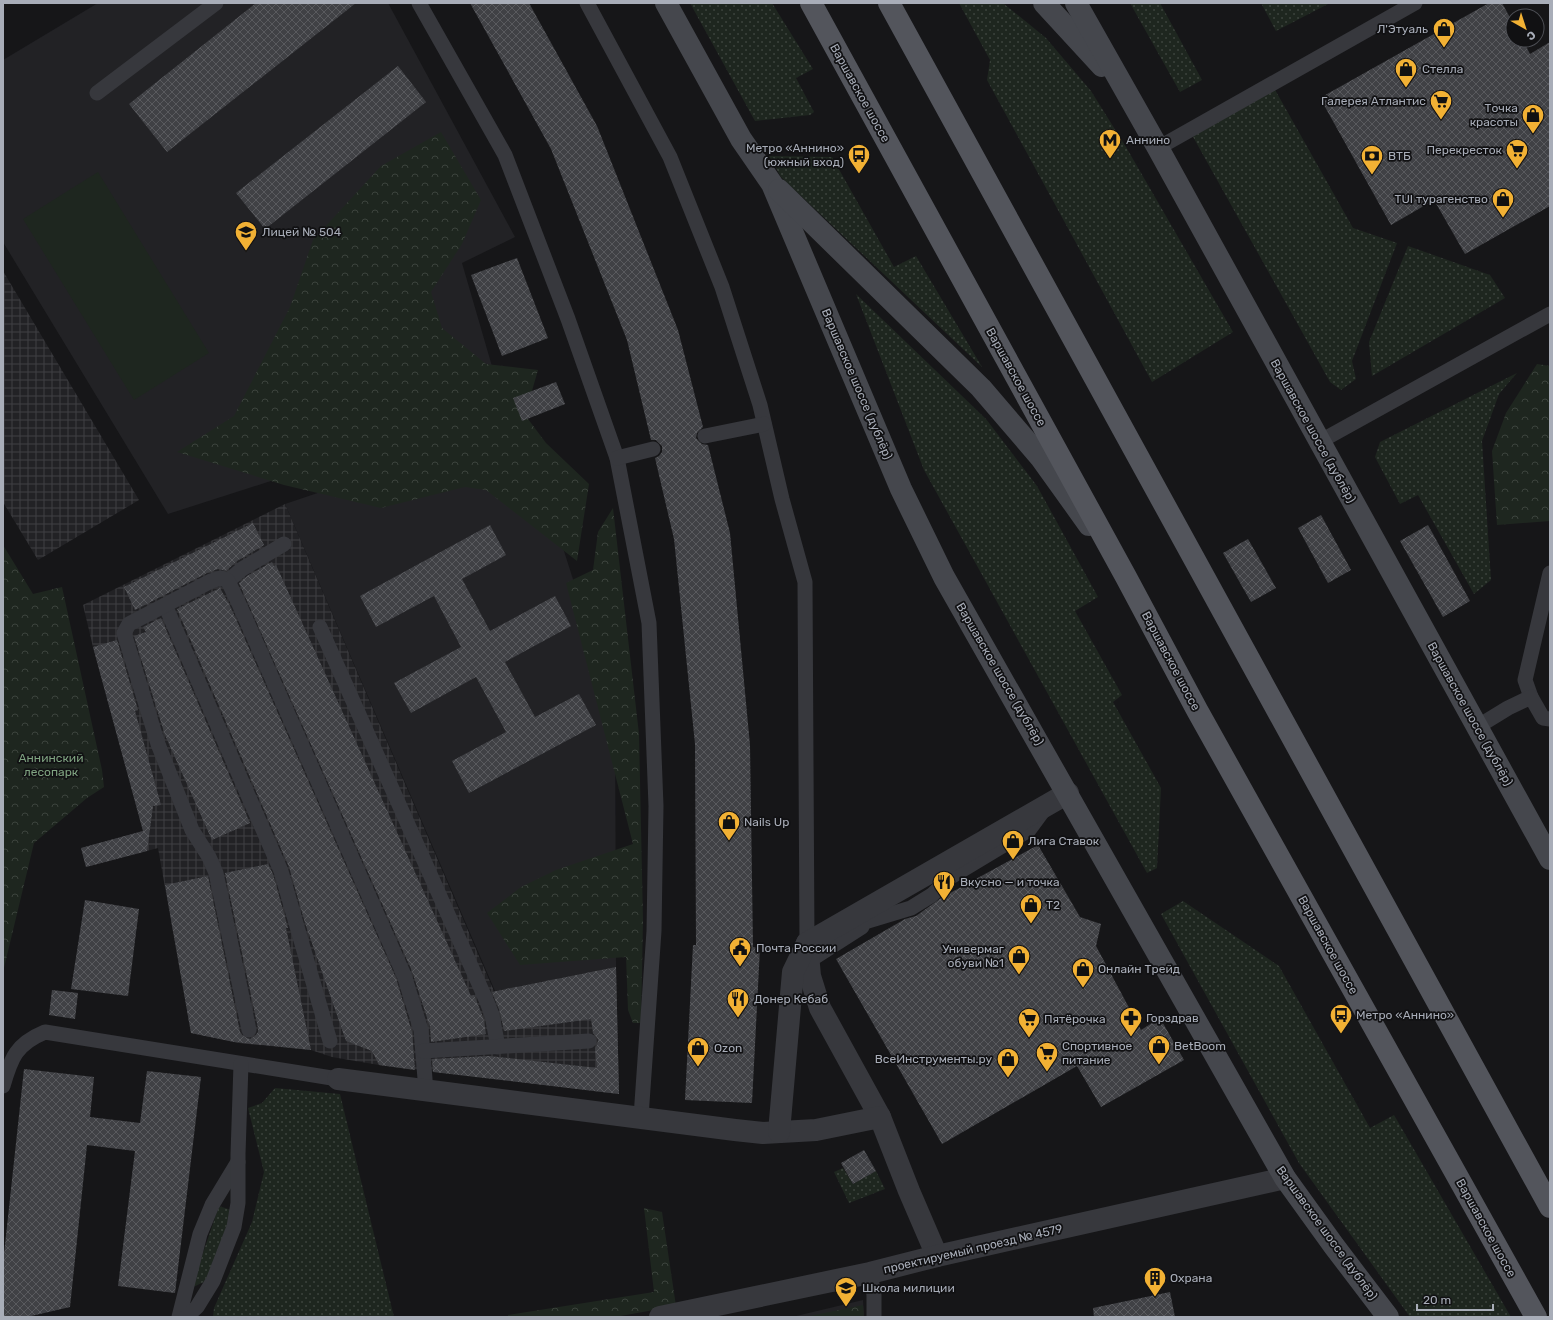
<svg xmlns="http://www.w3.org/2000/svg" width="1553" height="1320" viewBox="0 0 1553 1320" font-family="Rubik,sans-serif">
<defs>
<pattern id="industrial-grid" width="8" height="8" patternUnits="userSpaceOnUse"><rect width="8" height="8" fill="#222225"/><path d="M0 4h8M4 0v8" fill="none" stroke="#3f3f43"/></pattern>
<pattern id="green-dots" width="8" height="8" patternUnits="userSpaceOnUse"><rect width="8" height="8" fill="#1e261f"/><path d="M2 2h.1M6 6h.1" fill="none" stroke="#3c433d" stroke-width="1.8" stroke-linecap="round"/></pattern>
<pattern id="forest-crowns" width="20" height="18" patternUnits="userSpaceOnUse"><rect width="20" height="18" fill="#1e261f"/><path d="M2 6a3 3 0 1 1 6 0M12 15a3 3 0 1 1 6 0" fill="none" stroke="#3c433d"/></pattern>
<pattern id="building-cross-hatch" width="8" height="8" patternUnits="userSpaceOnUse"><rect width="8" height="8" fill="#404145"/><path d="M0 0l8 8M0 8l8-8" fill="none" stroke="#595a5e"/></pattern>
</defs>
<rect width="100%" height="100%" fill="#161618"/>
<!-- built -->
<g fill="#222225">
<polygon points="98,3 388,3 515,237 462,263 505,411 277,479 168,514 3,242 3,60"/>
<polygon points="513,427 564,551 615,711 616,967 495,991 285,504"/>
<polygon points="863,1300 864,1317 792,1317"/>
</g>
<!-- industrial -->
<g fill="url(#industrial-grid)">
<polygon points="3,271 139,500 38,560 3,502"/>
<polygon points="285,504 494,991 616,967 619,1094 379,1065 332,1057 311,1050 239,1043 191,1033 158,848 86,867 81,848 143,831 93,647 83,605"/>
</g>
<!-- green -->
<g fill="url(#green-dots)">
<polygon points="690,3 772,3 813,69 796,78 814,112 810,115 755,121"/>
<polygon points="959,3 1003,3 1046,38 1091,91 1126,147 1233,332 1152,382 987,80 990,60"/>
<polygon points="1130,3 1160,3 1202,80 1180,92"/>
<polygon points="1261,3 1330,3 1276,31"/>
<polygon points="1274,88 1353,228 1397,243 1352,361 1356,379 1341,390 1330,382 1192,135"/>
<polygon points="769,156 832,157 894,267 916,256 982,367 781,177"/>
<polygon points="1408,246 1490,275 1505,298 1372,376 1369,342"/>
<polygon points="856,294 986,419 1037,486 1098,597 1075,611 1122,695 1113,702 1161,788 1157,868 1147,873 924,470"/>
<polygon points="1517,373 1499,394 1482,441 1491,580 1474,594 1418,495 1400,504 1375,457 1380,442"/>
<polygon points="1183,901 1279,966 1370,1128 1394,1115 1511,1317 1410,1317 1299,1163 1161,914"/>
<polygon points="275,1088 340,1094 394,1317 213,1317 214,1308 252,1222 264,1172 248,1108 262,1103"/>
<polygon points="843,1168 853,1184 876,1171 885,1189 849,1203 834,1172"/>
<polygon points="219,1206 231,1210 227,1229 206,1281 191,1288"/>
</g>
<!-- forest -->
<g fill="url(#forest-crowns)">
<polygon points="441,132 481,200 462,244 431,292 442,328 486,364 538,370 525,415 546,443 589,484 577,561 486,490 465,487 381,508 284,485 177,452 234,416 290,307 313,240 381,166"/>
<polygon points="1537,364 1550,366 1550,521 1497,525 1492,451 1506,413"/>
<polygon points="613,508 639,734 643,920 641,1023 633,1023 628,1010 626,957 520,965 487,913 521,887 556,870 633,844 566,583 593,570 598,532"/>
<polygon points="3,545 33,594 62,587 102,770 104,787 87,798 34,843 3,972"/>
<polygon points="644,1208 662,1212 676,1306 615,1317 508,1317 508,1315 654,1292"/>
<polygon points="863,1305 864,1317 805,1317"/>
</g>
<!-- pitch -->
<polygon fill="#1e261f" points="98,172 209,353 134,400 23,219"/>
<!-- building -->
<g fill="url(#building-cross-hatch)">
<polygon points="256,3 356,3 167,152 129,104"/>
<polygon points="470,3 529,3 597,126 678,330 703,427 697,433 696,438 702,444 708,445 730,533 750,745 753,947 760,948 752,1103 685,1100 693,945 696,945 695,744 674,539 655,458 659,456 662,452 662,446 656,440 651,440 627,340 551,149"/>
<polygon points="1489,3 1502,3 1513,23 1513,40 1523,40 1530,54 1550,42 1550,206 1465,254 1434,200 1391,225 1320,98"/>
<polygon points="398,66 426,102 265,229 236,193"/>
<polygon points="517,258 548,338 502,356 471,275"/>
<polygon points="556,382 565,404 522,421 513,398"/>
<polygon points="1321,515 1351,570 1328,583 1298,528"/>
<polygon points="253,523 264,545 237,561 226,571 218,569 207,573 135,610 124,587"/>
<polygon points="490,525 506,555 462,579 490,631 555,596 571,626 505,662 535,717 579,694 596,725 469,793 452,761 506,732 476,677 411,713 394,683 461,647 434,596 376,627 360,596"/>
<polygon points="1428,525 1470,601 1443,617 1400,541"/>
<polygon points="1248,539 1276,588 1251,602 1223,553"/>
<polygon points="272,562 274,566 276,565 471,996 474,995 483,1017 486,1034 431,1042 430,1027 412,971 239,583 247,576"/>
<polygon points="220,588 231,608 396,978 412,1032 415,1070 379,1065 372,1051 346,1041 305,923 289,867 177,609"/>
<polygon points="161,618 250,823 212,840 165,735 134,636 146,632 143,627"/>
<polygon points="117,640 138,710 135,711 161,805 153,806 147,851 86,867 81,848 143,831 93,647"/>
<polygon points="1038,845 1080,917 1101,924 1096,946 1141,1030 1160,1018 1184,1060 1101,1107 1077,1066 942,1144 836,959 905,919 916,916 941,898"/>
<polygon points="268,864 273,874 288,928 286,928 311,1050 234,1042 191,1033 165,885 208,876 240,1032 243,1036 250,1039 255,1036 258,1032 258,1028 225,873"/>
<polygon points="85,900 139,909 128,996 71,989"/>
<polygon points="616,967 619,1094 433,1072 432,1059 489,1056 597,1068 595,1048 597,1045 598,1040 596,1036 593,1033 591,1019 504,1031 500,1012 492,992"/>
<polygon points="52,990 78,993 75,1019 49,1015"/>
<polygon points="24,1069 94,1077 90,1117 140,1123 147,1071 201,1077 175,1293 118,1286 135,1151 87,1145 70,1307 27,1317 3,1317 3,1263"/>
<polygon points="864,1150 876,1171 853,1184 841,1163"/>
<polygon points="1170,1292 1175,1317 1094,1317 1093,1308"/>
</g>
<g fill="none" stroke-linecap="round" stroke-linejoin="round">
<!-- lane -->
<g stroke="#37383d" stroke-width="15">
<polyline points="419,3 505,155 568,319 617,458 649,623 656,806 654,931 641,1117"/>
<polyline points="587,3 670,157 722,287 760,405 782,499 805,582 807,943 813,941"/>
<polyline points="97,93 216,3"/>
<polyline points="1158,148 1415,3"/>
<polyline points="705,436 764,424"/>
<polyline points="1319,442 1550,314"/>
<polyline points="617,458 653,449"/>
<polyline points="228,581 242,569 284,544"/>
<polyline points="165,605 281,871 330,1041"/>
<polyline points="320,627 487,1002 492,1015 498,1047"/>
<polyline points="1531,697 1525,680 1550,573"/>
<polyline points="1477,727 1508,708 1531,697 1543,718 1550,719"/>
<polyline points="848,927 911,908 932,895 949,878 1029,830 1043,811"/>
<polyline points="809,961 862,927"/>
<polyline points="249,1030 216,873 209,857 192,830 158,744 124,633 129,624 211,581 221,578 228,581 239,604 404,975 421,1030 426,1091"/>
<polyline points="423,1051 589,1041"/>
<path d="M 3,1086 C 11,1058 16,1044 45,1032 L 338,1079"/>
<polyline points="870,1273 874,1295 874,1317"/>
<polyline points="179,1317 200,1234 212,1205 238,1162"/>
<polyline points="186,1317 197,1307 213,1281 234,1227 238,1203 238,1154 241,1064"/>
</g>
<!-- street -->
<g stroke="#37383d" stroke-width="22">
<polyline points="807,943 810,976 820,1008 880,1117"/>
<polyline points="338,1079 735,1130 763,1133 816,1130 880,1117 909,1191 937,1256"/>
<polyline points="779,1132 793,972 807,943 1068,793"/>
<polyline points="660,1317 870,1273 937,1256 1285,1178"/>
</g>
<!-- secondary -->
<g stroke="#45474d" stroke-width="22">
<polyline points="666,3 741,139 772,184 901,489 944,577 1285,1178 1334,1246 1388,1317"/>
<polyline points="1044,3 1102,66"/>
<polyline points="1076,3 1158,148 1550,859"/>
<polyline points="779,190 981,388 1041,458 1089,525"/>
</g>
<!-- primary -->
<g stroke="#53555c" stroke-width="22">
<polyline points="811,3 1126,577 1197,710 1536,1317"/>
<polyline points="889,3 1550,1207"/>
</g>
</g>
<!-- icons -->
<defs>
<g id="shop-pin" transform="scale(1.15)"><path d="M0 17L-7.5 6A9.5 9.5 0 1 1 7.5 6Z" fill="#f2b134" stroke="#111113"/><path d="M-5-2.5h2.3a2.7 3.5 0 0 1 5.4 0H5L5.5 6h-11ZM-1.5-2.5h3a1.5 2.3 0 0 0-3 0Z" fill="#111"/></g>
<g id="supermarket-pin" transform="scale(1.15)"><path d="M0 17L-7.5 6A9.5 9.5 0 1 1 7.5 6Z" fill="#f2b134" stroke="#111113"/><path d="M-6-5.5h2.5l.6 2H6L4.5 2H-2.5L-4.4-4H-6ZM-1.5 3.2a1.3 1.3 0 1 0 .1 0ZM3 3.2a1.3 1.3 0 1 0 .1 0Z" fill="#111"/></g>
<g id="metro-pin" transform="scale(1.15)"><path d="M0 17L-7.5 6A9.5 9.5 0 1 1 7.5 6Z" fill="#f2b134" stroke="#111113"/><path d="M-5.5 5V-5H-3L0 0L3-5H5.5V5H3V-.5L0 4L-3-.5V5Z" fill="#111"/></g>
<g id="bus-pin" transform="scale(1.15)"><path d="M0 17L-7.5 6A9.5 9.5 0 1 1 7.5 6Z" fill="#f2b134" stroke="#111113"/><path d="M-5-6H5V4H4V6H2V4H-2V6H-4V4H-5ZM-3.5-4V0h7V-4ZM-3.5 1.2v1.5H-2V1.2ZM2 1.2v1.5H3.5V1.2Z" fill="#111"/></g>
<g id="bank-pin" transform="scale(1.15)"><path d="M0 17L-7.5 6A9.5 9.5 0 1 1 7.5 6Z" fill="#f2b134" stroke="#111113"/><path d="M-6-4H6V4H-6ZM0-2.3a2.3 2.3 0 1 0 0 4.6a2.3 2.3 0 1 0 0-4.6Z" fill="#111"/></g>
<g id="school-pin" transform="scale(1.15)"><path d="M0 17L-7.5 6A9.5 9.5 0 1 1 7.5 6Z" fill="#f2b134" stroke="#111113"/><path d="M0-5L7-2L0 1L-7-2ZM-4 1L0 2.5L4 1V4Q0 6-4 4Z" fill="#111"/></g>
<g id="restaurant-pin" transform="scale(1.15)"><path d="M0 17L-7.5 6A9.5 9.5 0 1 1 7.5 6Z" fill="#f2b134" stroke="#111113"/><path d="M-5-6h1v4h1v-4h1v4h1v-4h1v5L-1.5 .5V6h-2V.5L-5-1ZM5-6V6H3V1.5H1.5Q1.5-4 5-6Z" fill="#111"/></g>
<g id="civic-pin" transform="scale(1.15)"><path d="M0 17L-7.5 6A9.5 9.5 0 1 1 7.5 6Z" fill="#f2b134" stroke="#111113"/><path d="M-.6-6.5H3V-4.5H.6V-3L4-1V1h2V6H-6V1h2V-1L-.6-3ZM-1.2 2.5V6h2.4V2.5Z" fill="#111"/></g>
<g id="pharmacy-pin" transform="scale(1.15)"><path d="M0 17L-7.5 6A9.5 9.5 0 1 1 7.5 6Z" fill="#f2b134" stroke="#111113"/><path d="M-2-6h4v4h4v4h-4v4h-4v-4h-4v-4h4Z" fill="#111"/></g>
<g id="building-pin" transform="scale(1.15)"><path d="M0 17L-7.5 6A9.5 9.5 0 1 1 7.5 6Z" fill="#f2b134" stroke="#111113"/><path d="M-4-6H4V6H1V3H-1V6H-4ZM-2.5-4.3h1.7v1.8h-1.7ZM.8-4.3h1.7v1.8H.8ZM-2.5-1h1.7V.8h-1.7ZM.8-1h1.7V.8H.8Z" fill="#111"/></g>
<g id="university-pin" transform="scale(1.15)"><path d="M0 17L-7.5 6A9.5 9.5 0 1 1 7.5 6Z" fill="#f2b134" stroke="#111113"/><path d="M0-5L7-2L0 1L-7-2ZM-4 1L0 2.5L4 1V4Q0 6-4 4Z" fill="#111"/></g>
</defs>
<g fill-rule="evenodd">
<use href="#shop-pin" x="1444" y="29"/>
<use href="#shop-pin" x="1406" y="69"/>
<use href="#supermarket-pin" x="1441" y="101"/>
<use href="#shop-pin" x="1533" y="115"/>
<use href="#metro-pin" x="1110" y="140"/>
<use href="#supermarket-pin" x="1517" y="150"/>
<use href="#bus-pin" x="859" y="155"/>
<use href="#bank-pin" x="1372" y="156"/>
<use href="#shop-pin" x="1503" y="199"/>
<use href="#school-pin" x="246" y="232"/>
<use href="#shop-pin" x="729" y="822"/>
<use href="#shop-pin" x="1013" y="841"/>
<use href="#restaurant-pin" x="944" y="882"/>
<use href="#shop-pin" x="1031" y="905"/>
<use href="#civic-pin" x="740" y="948"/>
<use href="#shop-pin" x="1019" y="956"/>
<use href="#shop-pin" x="1083" y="969"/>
<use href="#restaurant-pin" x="738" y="999"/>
<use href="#bus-pin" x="1341" y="1015"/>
<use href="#pharmacy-pin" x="1131" y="1018"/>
<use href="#supermarket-pin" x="1029" y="1019"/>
<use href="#shop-pin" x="1159" y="1046"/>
<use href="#shop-pin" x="698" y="1048"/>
<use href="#supermarket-pin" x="1047" y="1053"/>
<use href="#shop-pin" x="1008" y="1059"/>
<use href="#building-pin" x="1155" y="1278"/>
<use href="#university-pin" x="846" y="1288"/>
</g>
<g text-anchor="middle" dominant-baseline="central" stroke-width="3.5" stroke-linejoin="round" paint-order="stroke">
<!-- poi labels -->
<g font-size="12" fill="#a8adb8" stroke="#111113" text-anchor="start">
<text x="1428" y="29" text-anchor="end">Л'Этуаль</text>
<text x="1422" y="69">Стелла</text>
<text x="1426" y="101" text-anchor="end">Галерея Атлантис</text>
<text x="1518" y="108" text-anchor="end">Точка<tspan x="1518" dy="14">красоты</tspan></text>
<text x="1126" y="140">Аннино</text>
<text x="844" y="148" text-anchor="end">Метро «Аннино»<tspan x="844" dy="14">(южный вход)</tspan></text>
<text x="1502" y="150" text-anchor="end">Перекресток</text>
<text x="1388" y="156">ВТБ</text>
<text x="1488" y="199" text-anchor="end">TUI турагенство</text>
<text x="262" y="232">Лицей № 504</text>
<text x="744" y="822">Nails Up</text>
<text x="1028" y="841">Лига Ставок</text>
<text x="960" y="882">Вкусно — и точка</text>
<text x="1046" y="905">T2</text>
<text x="756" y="948">Почта России</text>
<text x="1004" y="949" text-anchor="end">Универмаг<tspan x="1004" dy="14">обуви №1</tspan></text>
<text x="1098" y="969">Онлайн Трейд</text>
<text x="754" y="999">Донер Кебаб</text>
<text x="1356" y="1015">Метро «Аннино»</text>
<text x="1146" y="1018">Горздрав</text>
<text x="1044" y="1019">Пятёрочка</text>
<text x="1062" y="1046">Спортивное<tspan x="1062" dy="14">питание</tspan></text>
<text x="1174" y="1046">BetBoom</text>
<text x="714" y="1048">Ozon</text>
<text x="992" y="1059" text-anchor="end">ВсеИнструменты.ру</text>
<text x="1170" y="1278">Охрана</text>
<text x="862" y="1288">Школа милиции</text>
</g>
<!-- street labels -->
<g font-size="12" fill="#a8adb8" stroke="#111113">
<text transform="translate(860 93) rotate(61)">Варшавское шоссе</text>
<text transform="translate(1016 377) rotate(61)">Варшавское шоссе</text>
<text transform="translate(857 384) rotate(67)">Варшавское шоссе (дублёр)</text>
<text transform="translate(1313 431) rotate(61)">Варшавское шоссе (дублёр)</text>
<text transform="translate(1171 661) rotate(62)">Варшавское шоссе</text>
<text transform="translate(1000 674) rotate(60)">Варшавское шоссе (дублёр)</text>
<text transform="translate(1470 714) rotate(61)">Варшавское шоссе (дублёр)</text>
<text transform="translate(1328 945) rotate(61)">Варшавское шоссе</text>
<text transform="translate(1486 1228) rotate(61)">Варшавское шоссе</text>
<text transform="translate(1327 1233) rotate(54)">Варшавское шоссе (дублёр)</text>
<text transform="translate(973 1249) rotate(-13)">проектируемый проезд № 4579</text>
</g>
<!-- park labels -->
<g font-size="12" fill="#7fa381" stroke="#111113">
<text x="51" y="758">Аннинский<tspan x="51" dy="14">лесопарк</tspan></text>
</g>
</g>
<!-- border -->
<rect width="1553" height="1320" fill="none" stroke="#a8adb8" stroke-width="8"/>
<!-- north arrow -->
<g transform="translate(1525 28) rotate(141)"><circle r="19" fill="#111113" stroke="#4d4f55"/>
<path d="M0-3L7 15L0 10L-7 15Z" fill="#f2b134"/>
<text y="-6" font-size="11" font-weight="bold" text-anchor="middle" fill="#a8adb8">С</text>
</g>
<!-- scale -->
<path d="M1417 1304v6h76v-6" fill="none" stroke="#a8adb8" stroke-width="2"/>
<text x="1423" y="1304" font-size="12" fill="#a8adb8" stroke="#111113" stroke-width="3" paint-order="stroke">20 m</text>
</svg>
